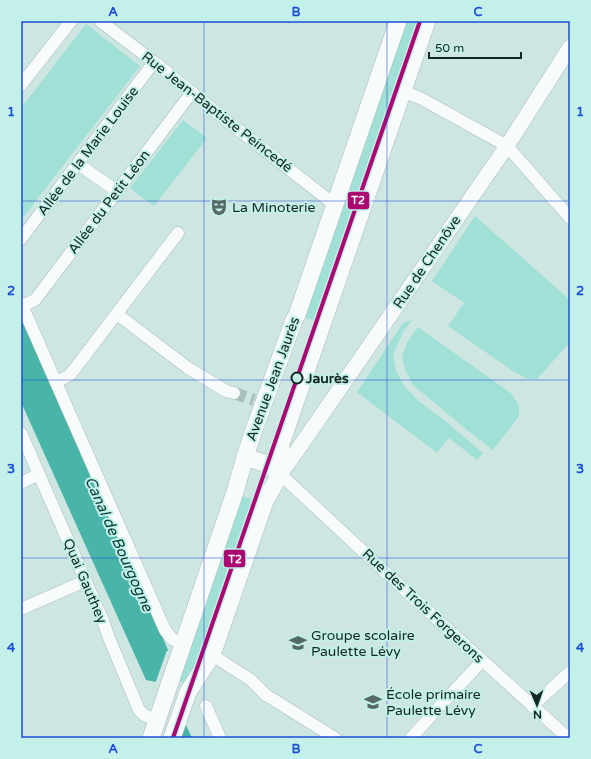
<svg xmlns="http://www.w3.org/2000/svg" width="591" height="759" viewBox="0 0 591 759" font-family="'Varela Round',sans-serif">
<rect width="100%" height="100%" fill="#cee6e2"/>
<!-- green -->
<g fill="#a0e0d6">
<polygon points="403,21 423,21 319,322 301,316"/>
<polygon points="86,24 140,66 21,220 21,108"/>
<polygon points="183,120 207,138 154,206 130,188"/>
<polygon points="475,216 570,300 570,342 537,379 528,379 513,371 448,326 464,303 432,281"/>
<polygon points="412,320 403,332 393,354 396,371 403,384 417,400 449,424 483,453 477,460 449,438 437,453 357,392 403,323"/>
<polygon points="418,327 512,394 519,406 519,416 493,450 467,430 413,385 405,369 402,357 407,342"/>
<polygon points="239,495 258,501 203,660 188,684 176,680"/>
</g>
<!-- water -->
<polygon fill="#49b5a9" points="21,316 168,650 161,670 192,738 181,738 156,682 146,680 21,402"/>
<!-- pier -->
<polygon fill="#cee6e2" points="167,650 168,654 163,670 187,722 181,738 179,738 155,684"/>
<g fill="none" stroke-linecap="round" stroke-linejoin="round">
<!-- minor-tunnel -->
<polyline stroke="#a9c0bc" stroke-width="12" stroke-dasharray="12 6" stroke-linecap="butt" points="234,393 254,400"/>
<!-- minor casing -->
<g stroke="#a8bcb8" stroke-width="13">
<g id="minor">
<polyline points="100,21 154,62 227,121 330,201 335,203"/>
<polyline points="21,85 71,21"/>
<polyline points="403,91 422,99 507,146 570,218"/>
<polyline points="78,164 117,191"/>
<polyline points="21,239 154,62"/>
<polyline points="21,303 165,630 172,639 183,644"/>
<polyline points="22,306 35,300 192,92"/>
<polyline points="117,314 188,368 226,391 234,393"/>
<polyline points="56,382 70,375 178,233"/>
<polyline points="21,433 103,621 109,638 139,710 144,715 157,721"/>
<polyline points="280,474 410,595 568,738"/>
<polyline points="21,483 39,474"/>
<polyline points="21,609 85,581"/>
<polyline points="212,655 251,680 266,695 335,738"/>
<polyline points="206,706 220,738"/>
<polyline points="532,706 570,672"/>
<polyline points="411,738 440,706 482,661"/>
</g>
</g>
<!-- tertiary casing -->
<g stroke="#a8bcb8" stroke-width="16">
<polyline id="tertiary" points="280,474 301,445 507,146 570,47"/>
</g>
<!-- secondary casing -->
<g stroke="#a8bcb8" stroke-width="18">
<g id="secondary">
<polyline points="245,457 267,464 280,474"/>
<polyline points="151,738 235,492 245,457 255,427 294,320 297,315 398,21"/>
<polyline points="172,738 188,692 212,655 265,501 280,474 281,444 427,21"/>
</g>
</g>
<!-- minor -->
<use href="#minor" stroke="#f8fbfb" stroke-width="12"/>
<!-- tertiary -->
<use href="#tertiary" stroke="#f8fbfb" stroke-width="15"/>
<!-- secondary -->
<use href="#secondary" stroke="#f8fbfb" stroke-width="17"/>
<!-- tram-1 casing -->
<g stroke="#c3f1e9" stroke-width="7">
<polyline id="tram-1" points="173,738 420,21"/>
</g>
<!-- tram-1 -->
<use href="#tram-1" stroke="#ab0672" stroke-width="4"/>
</g>
<!-- grid -->
<path fill="none" stroke="#1d4ed8" stroke-width="1" stroke-opacity="0.55" d="M 204,21 L 204,738M 387,21 L 387,738M 21,201 L 570,201M 21,380 L 570,380M 21,558 L 570,558"/>
<!-- icons -->
<defs>
<g id="theatre-bare" transform="scale(1.38)"><path d="M-5-5.5Q0-4 5-5.5V0Q5 5 0 6Q-5 5-5 0ZM-3.3-2.5H-1v1.5H-3.3ZM1-2.5H3.3v1.5H1ZM-2.8 1Q0 5.5 2.8 1Z" fill="#556966" stroke="#c3f1e9" stroke-width="2.5" paint-order="stroke"/></g>
<g id="school-bare" transform="scale(1.38)"><path d="M0-5L7-2L0 1L-7-2ZM-4 1L0 2.5L4 1V4Q0 6-4 4Z" fill="#556966" stroke="#c3f1e9" stroke-width="2.5" paint-order="stroke"/></g>
</defs>
<g fill-rule="evenodd">
<use href="#theatre-bare" x="219" y="207"/>
<use href="#school-bare" x="298" y="643"/>
<use href="#school-bare" x="373" y="702"/>
</g>
<!-- markers -->
<circle fill="#c3f1e9" stroke="#142623" stroke-width="2" cx="297" cy="378" r="5.5"/>
<g text-anchor="middle" dominant-baseline="central" stroke-width="4" stroke-linejoin="round" paint-order="stroke">
<!-- street labels -->
<g font-size="14" fill="#142623" stroke="#c3f1e9">
<text transform="translate(217 112) rotate(38)">Rue Jean-Baptiste Peincedé</text>
<text transform="translate(88 151) rotate(-53)">Allée de la Marie Louise</text>
<text transform="translate(109 202) rotate(-53)">Allée du Petit Léon</text>
<text transform="translate(427 262) rotate(-56)">Rue de Chenôve</text>
<text transform="translate(273 379) rotate(-70)">Avenue Jean Jaurès</text>
<text transform="translate(85 581) rotate(67)">Quai Gauthey</text>
<text transform="translate(423 606) rotate(43)">Rue des Trois Forgerons</text>
</g>
<!-- poi labels -->
<g font-size="14" fill="#142623" stroke="#c3f1e9" text-anchor="start">
<text x="232" y="207">La Minoterie</text>
<text x="311" y="635">Groupe scolaire<tspan x="311" dy="16">Paulette Lévy</tspan></text>
<text x="386" y="694">École primaire<tspan x="386" dy="16">Paulette Lévy</tspan></text>
</g>
<!-- stop labels -->
<g font-size="14" font-weight="bold" fill="#142623" stroke="#c3f1e9" text-anchor="start">
<text x="306" y="378">Jaurès</text>
</g>
<!-- water labels -->
<g font-size="15" font-style="italic" fill="#043e37" stroke="#c3f1e9">
<text transform="translate(119 544) rotate(66)">Canal de Bourgogne</text>
</g>
</g>
<g stroke="#c3f1e9" stroke-width="1.5">
<rect x="347" y="191" width="23" height="19" rx="4" fill="#ab0672"/>
<rect x="223" y="549" width="23" height="19" rx="4" fill="#ab0672"/>
</g>
<g font-size="11" text-anchor="middle" font-weight="bold" fill="#fff">
<text x="358" y="204">T2</text>
<text x="235" y="563">T2</text>
</g>
<!-- border -->
<rect width="591" height="759" fill="none" stroke="#c3f1e9" stroke-width="44"/>
<!-- north arrow -->
<g transform="translate(537 705) rotate(178)" stroke="#c3f1e9" stroke-width="3" paint-order="stroke">
<path d="M0-3L7 15L0 10L-7 15Z" fill="#142623"/>
<text y="-6" font-size="11" font-weight="bold" text-anchor="middle" fill="#142623">N</text>
</g>
<!-- scale -->
<path d="M429 52v6h92v-6" fill="none" stroke="#142623" stroke-width="2"/>
<text x="435" y="52" font-size="12" fill="#142623" stroke="#c3f1e9" stroke-width="3" paint-order="stroke">50 m</text>
<rect x="22" y="22" width="547" height="715" fill="none" stroke="#1d4ed8" stroke-width="1.5"/>
<g font-size="13" text-anchor="middle" font-weight="bold" fill="#1d4ed8">
<text x="113" y="16">A</text>
<text x="296" y="16">B</text>
<text x="478" y="16">C</text>
<text x="11" y="116">1</text>
<text x="580" y="116">1</text>
<text x="11" y="295">2</text>
<text x="580" y="295">2</text>
<text x="11" y="473">3</text>
<text x="580" y="473">3</text>
<text x="11" y="652">4</text>
<text x="580" y="652">4</text>
<text x="113" y="753">A</text>
<text x="296" y="753">B</text>
<text x="478" y="753">C</text>
</g>
</svg>
